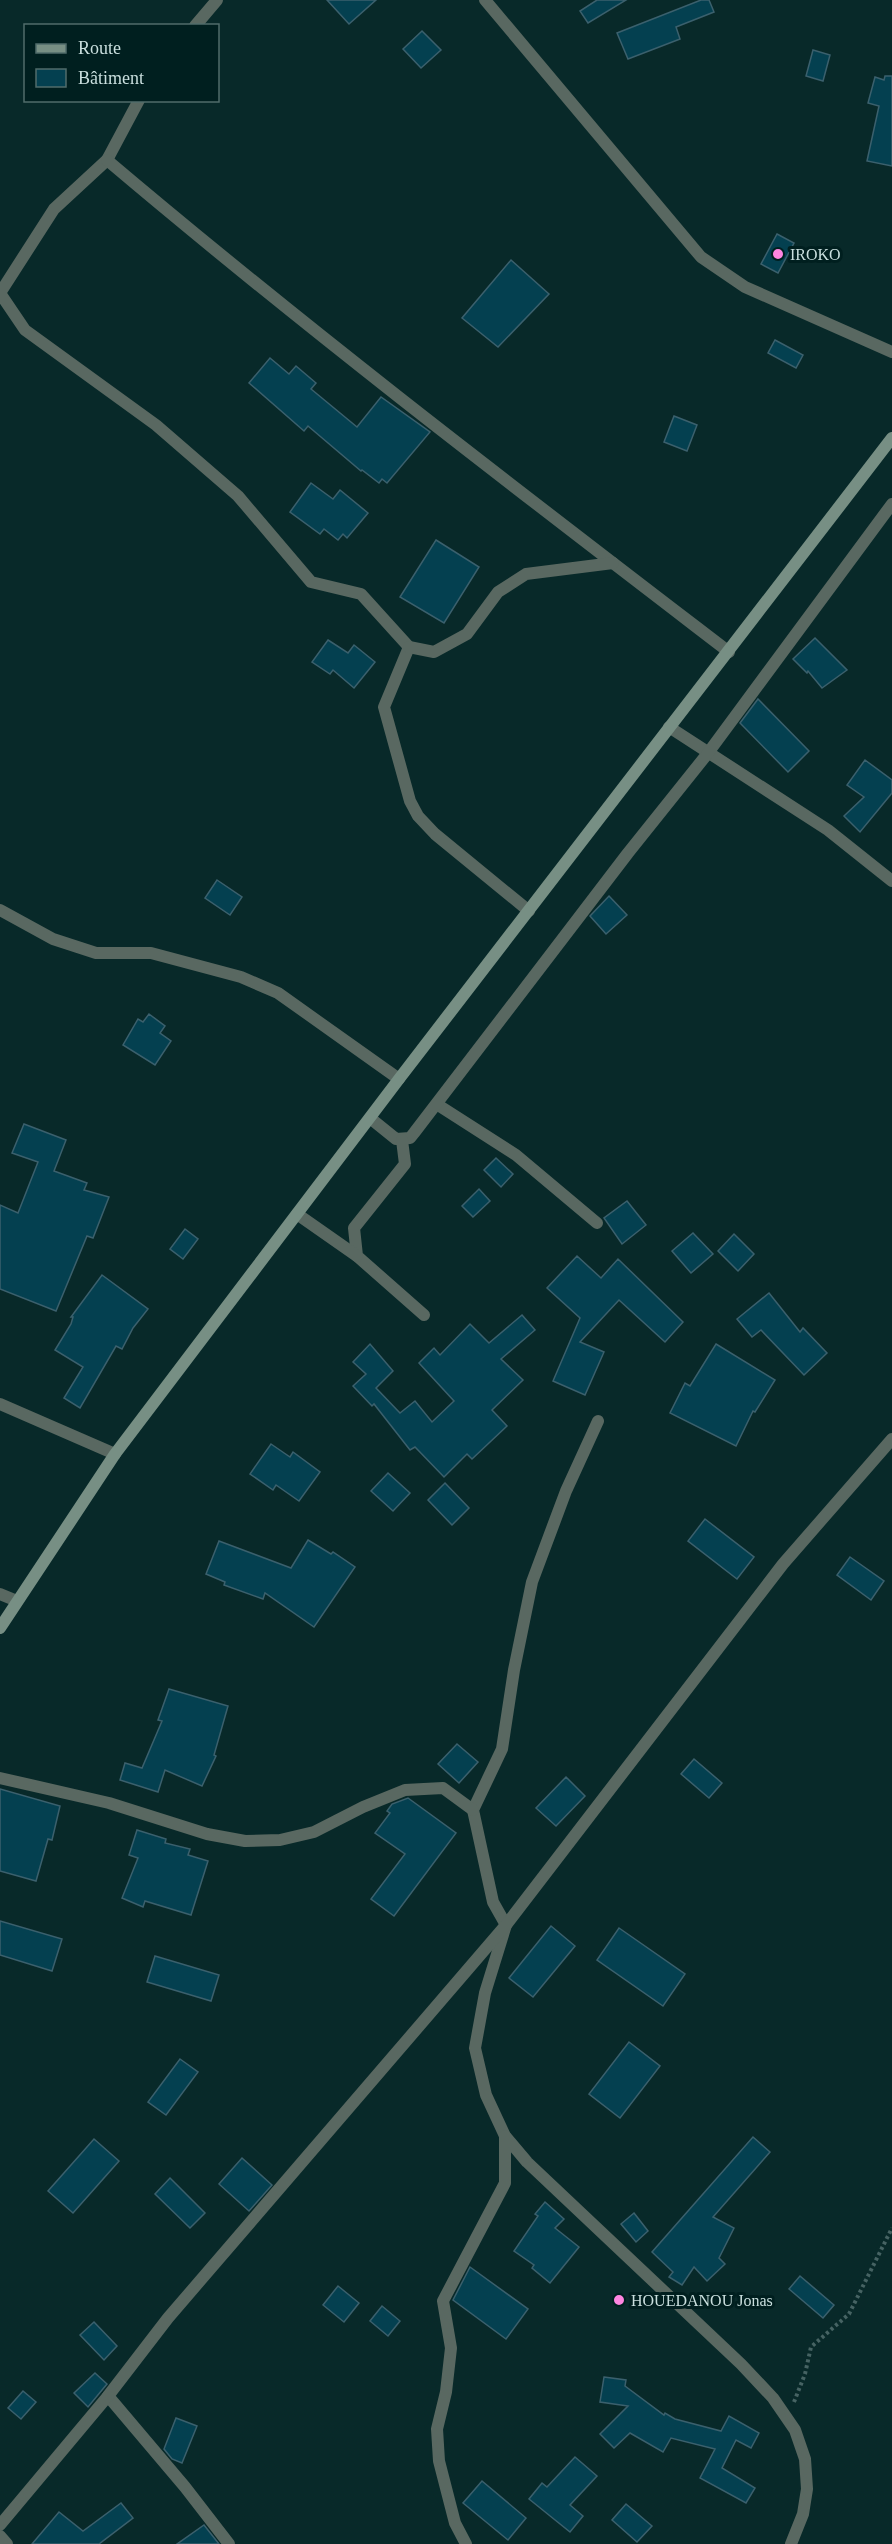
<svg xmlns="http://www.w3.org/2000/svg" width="892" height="2544" viewBox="0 0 892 2544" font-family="Georgia,serif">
<rect width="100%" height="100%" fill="#082929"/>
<!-- building -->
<g fill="#044050" stroke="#3b606d" stroke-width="1.5">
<polygon points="327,0 376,0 349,24"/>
<polygon points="597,0 626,0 588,23 580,11"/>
<polygon points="701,0 709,0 714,12 676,27 680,39 628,59 617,33"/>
<polygon points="422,31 441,50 421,68 403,49"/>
<polygon points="813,50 830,55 823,81 806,76"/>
<polygon points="885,76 892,76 892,166 867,161 879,106 868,103 875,77 884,80"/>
<polygon points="777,234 794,243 778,273 761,264"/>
<polygon points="511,260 549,294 498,347 462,318"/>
<polygon points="775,340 803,355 796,368 768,353"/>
<polygon points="270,358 289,374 296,366 316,383 311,389 357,427 381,397 430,432 387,483 382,479 379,483 362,470 361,471 308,426 304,431 249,383"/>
<polygon points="674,416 697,425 687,451 664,442"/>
<polygon points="311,483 333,499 340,490 368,513 347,538 343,534 338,540 324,529 320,534 290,512"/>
<polygon points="436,540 479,567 444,623 400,597"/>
<polygon points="815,638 847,670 822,688 808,671 807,673 793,659"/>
<polygon points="328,640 348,653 354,645 375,662 354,688 333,670 330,674 312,662"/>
<polygon points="758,699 809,751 788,772 740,723"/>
<polygon points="865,760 892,780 892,793 860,832 844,816 864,797 847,785"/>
<polygon points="217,880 242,897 230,915 205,898"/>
<polygon points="609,896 627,915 606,934 590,916"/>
<polygon points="149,1014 165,1026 160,1033 171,1041 155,1065 123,1045 138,1019 143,1022"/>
<polygon points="24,1124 66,1140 54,1171 87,1183 84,1190 109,1197 93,1238 87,1236 56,1311 0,1289 0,1205 18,1213 38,1162 12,1153"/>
<polygon points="496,1158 513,1174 501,1187 484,1170"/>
<polygon points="479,1189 490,1201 473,1217 462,1206"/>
<polygon points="627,1201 646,1225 622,1244 604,1218"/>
<polygon points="185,1229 198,1239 183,1259 170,1249"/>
<polygon points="693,1233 713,1254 691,1273 672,1251"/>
<polygon points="734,1234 754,1254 738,1271 718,1251"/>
<polygon points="577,1256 601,1278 618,1259 683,1322 665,1342 619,1300 580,1342 604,1352 585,1395 553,1381 580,1318 547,1288"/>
<polygon points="102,1275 148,1309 133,1328 122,1349 116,1346 80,1408 64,1398 83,1367 55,1350 71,1324 73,1317 71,1317"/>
<polygon points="769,1293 800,1332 803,1328 827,1353 804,1375 761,1330 752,1337 737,1319"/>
<polygon points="522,1315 535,1330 501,1359 523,1380 492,1410 507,1426 472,1459 467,1454 444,1477 415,1447 410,1450 374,1404 372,1406 353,1386 366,1374 353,1362 370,1344 393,1371 376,1388 400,1413 415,1401 432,1422 454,1401 419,1363 434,1348 440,1355 470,1324 489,1343"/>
<polygon points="716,1344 775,1380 755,1412 753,1411 736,1446 670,1413 685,1383 690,1386"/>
<polygon points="271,1444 290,1457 293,1452 320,1472 299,1501 276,1485 273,1490 250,1474"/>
<polygon points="388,1473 410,1493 393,1511 371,1491"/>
<polygon points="445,1483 469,1508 452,1525 428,1500"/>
<polygon points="705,1519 754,1557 737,1579 688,1541"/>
<polygon points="308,1540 331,1554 333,1552 355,1567 314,1627 265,1593 263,1599 224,1585 225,1582 206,1574 219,1541 291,1568"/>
<polygon points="850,1557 884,1581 871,1600 837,1575"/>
<polygon points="169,1689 228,1706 214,1755 216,1756 202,1786 165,1770 158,1792 120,1780 125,1763 142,1768 162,1721 158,1720"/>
<polygon points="457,1744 478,1762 459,1783 438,1764"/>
<polygon points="694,1759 722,1783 709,1798 681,1774"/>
<polygon points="566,1777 585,1796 556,1826 536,1808"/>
<polygon points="0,1789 60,1806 52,1840 48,1839 36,1881 0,1871"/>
<polygon points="408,1798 456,1833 394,1916 371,1899 405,1854 375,1833 390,1813 387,1811 392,1804"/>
<polygon points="137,1830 166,1839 165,1843 190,1849 188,1855 208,1861 191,1915 145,1901 143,1907 122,1898 138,1858 129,1855"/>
<polygon points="0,1921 62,1939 52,1971 0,1955"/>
<polygon points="551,1926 575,1946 533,1997 509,1978"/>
<polygon points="619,1928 685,1974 663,2006 597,1960"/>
<polygon points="155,1956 219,1975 211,2001 147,1982"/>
<polygon points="629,2042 660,2066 620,2118 589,2094"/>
<polygon points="180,2059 198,2072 166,2115 148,2102"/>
<polygon points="753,2137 770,2152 713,2217 734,2228 719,2258 725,2264 707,2281 694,2267 682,2285 669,2277 673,2272 652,2252"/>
<polygon points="94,2139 119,2161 73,2213 48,2191"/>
<polygon points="242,2158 272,2185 249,2211 219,2184"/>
<polygon points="170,2178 205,2213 190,2228 155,2194"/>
<polygon points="545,2202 564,2219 555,2228 579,2247 550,2283 532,2268 534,2265 514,2251 538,2216 535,2214"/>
<polygon points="634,2213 648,2231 636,2242 621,2224"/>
<polygon points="470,2267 528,2309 506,2339 453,2300"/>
<polygon points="800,2276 834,2305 823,2318 789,2289"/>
<polygon points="338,2286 359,2303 344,2322 323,2305"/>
<polygon points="382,2306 400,2321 388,2336 370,2321"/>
<polygon points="94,2322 117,2346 104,2360 80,2335"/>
<polygon points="95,2373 107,2384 88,2407 74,2393"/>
<polygon points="604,2377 626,2380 625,2386 664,2415 665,2413 675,2419 721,2431 729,2416 759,2433 751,2448 736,2440 722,2468 755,2488 746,2503 700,2478 715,2449 671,2438 663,2452 630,2433 614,2448 600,2434 628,2406 600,2402"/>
<polygon points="23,2391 36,2402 21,2419 8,2408"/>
<polygon points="176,2418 197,2426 182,2463 172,2459 164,2449"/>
<polygon points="575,2457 597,2476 570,2505 583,2516 570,2532 529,2499 542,2483 547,2487"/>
<polygon points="482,2481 526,2518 508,2540 463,2503"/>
<polygon points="121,2503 133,2518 99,2544 32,2544 59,2512 83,2531"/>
<polygon points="626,2504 652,2526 637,2542 612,2520"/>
<polygon points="204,2525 219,2544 177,2544"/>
</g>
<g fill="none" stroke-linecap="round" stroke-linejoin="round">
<!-- path -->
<polyline stroke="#466363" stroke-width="4" stroke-dasharray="3 3" stroke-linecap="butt" points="794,2402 805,2374 811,2347 849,2314 892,2228"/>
<!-- street -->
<g stroke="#596861" stroke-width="12">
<polyline points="485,0 701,257 745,287 892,352"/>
<polyline points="195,26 217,0"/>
<polyline points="139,100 107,160 54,209 0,293 25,330 156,425 238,496 311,582 361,594 409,647 384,707 410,801 418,816 435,834 529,911"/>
<path d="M 107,160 C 309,331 519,491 729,652"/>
<polyline points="409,647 434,652 467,634 498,592 526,574 613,563"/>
<polyline points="669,727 828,830 892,881"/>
<polyline points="0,910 53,939 96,953 151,953 241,977 278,993 399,1079"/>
<polyline points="438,1105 516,1155 597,1223"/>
<polyline points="370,1118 396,1139 410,1138 414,1133 628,853 708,753 892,504"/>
<polyline points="402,1140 405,1164 354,1228 357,1256 424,1315"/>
<polyline points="297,1214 357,1256"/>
<polyline points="0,1404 115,1454"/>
<polyline points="598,1421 566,1491 532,1582 514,1670 502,1749 473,1810 493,1902 506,1925 485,1993 475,2048 486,2095 505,2136 527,2162 741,2364 773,2398 795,2430 805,2459 807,2489 803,2514 791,2544"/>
<polyline points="0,1594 17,1601"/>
<polyline points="0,1778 109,1803 207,1834 245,1841 280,1840 314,1832 363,1807 405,1790 443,1788 473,1810"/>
<polyline points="108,2396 185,2487 229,2544"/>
<polyline points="0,2525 108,2396 168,2318 506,1925 783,1564 892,1439"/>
<polyline points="0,2536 7,2544"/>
<polyline points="466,2544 455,2523 439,2461 437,2429 446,2392 451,2348 443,2301 505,2183 505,2136"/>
</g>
<!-- secondary -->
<polyline stroke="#778f84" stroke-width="12" points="0,1628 115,1454 399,1079 892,438"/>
</g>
<!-- markers -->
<g fill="#fe85e0" stroke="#001f1f" stroke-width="2">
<circle cx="778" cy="254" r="6"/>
<circle cx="619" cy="2300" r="6"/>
</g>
<g text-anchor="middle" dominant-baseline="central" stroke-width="6" stroke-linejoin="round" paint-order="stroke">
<!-- poi labels -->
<g font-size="16" fill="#c9dfde" stroke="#001f1f" text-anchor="start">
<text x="790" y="254">IROKO</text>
<text x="631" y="2300">HOUEDANOU Jonas</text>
</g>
</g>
<!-- legend -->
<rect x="24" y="24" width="195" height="78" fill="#001f1f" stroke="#506c6b" stroke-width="1.5"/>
<rect x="36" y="44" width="30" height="9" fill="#778f84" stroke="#506c6b" stroke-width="1.5"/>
<text x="78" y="54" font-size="18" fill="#c9dfde">Route</text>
<rect x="36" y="69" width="30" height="18" fill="#044050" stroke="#506c6b" stroke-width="1.5"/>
<text x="78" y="84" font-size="18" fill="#c9dfde">Bâtiment</text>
</svg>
